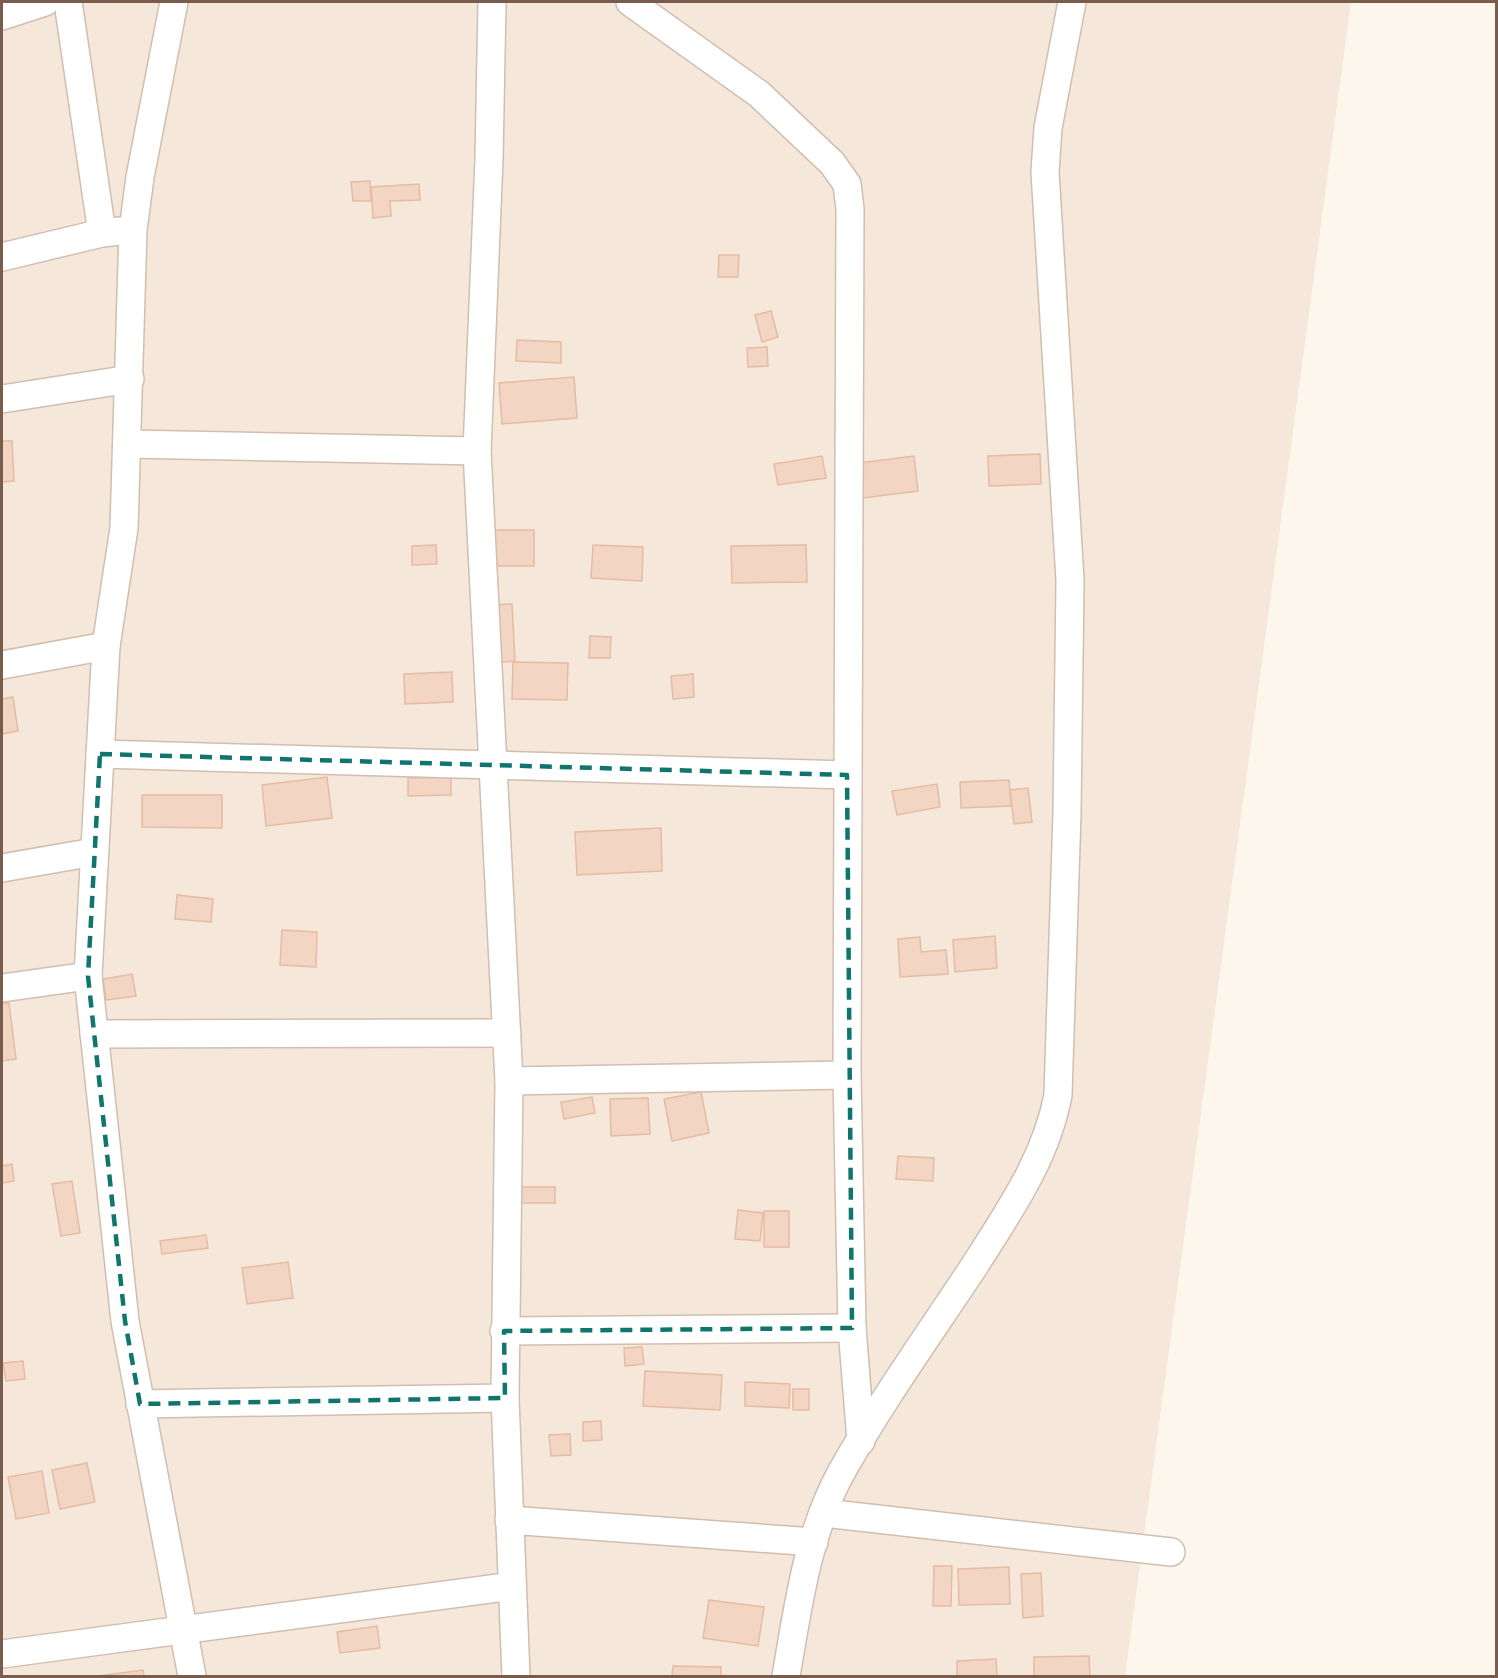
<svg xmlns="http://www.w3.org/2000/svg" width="1498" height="1678" viewBox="0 0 1498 1678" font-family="'Exo 2',sans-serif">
<rect width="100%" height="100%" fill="#fdf6ec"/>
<!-- residential -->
<polygon fill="#f5e8da" points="2,2 1351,2 1125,1676 2,1676"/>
<!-- building -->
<g fill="#f3d5c3" stroke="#e6bba3" stroke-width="1.5">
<polygon points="370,181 371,201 353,201 351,182"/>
<polygon points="419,184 420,200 390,201 391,216 373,218 371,187"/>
<polygon points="719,255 739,255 738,277 718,277"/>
<polygon points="771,311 778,337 762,342 755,315"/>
<polygon points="517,340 561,342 561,363 516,361"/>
<polygon points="767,347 768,366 748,367 747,348"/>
<polygon points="574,377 577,418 502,424 499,383"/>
<polygon points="2,441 12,441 14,481 2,482"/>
<polygon points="1040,454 1041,484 989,486 988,456"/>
<polygon points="822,456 826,478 778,485 774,464"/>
<polygon points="914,456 918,491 863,498 859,463"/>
<rect x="494" y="530" width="40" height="36"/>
<polygon points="436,545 437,564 412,565 412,546"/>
<polygon points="593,545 643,547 642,581 591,578"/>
<polygon points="806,545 807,582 732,583 731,546"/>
<polygon points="512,604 515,661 494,663 492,605"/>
<polygon points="590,636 611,637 610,658 589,658"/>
<polygon points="513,662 568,663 567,700 512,699"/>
<polygon points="452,672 453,702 405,704 404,674"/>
<polygon points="693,674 694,697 673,699 671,676"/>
<polygon points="13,697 18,731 2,734 2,699"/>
<polygon points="327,777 332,818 266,826 262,785"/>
<polygon points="451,777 451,795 408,796 408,778"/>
<polygon points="1009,780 1011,806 961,808 960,782"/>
<polygon points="937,784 940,807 897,815 892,791"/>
<polygon points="1028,788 1032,822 1014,824 1010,790"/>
<polygon points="142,795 222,795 222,828 142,827"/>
<polygon points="661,828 662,871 577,875 575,832"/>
<polygon points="177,895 213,899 211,922 175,919"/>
<polygon points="282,930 317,932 316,967 280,965"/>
<polygon points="995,936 997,968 955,972 953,940"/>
<polygon points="920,937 921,952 946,950 948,974 900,977 898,939"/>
<polygon points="132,974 136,996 106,1000 103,979"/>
<polygon points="2,1003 9,1003 16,1059 2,1061"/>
<polygon points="701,1092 709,1133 672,1141 664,1099"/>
<polygon points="592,1097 595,1113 564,1119 561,1102"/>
<polygon points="648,1098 650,1134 611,1136 610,1099"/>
<polygon points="898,1156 934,1158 933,1181 896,1179"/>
<polygon points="12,1164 14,1181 2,1183 2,1166"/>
<polygon points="72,1181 80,1233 61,1236 52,1184"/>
<rect x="517" y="1187" width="38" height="16"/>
<polygon points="738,1210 763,1213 760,1241 735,1239"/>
<rect x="764" y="1211" width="25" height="36"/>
<polygon points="206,1235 208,1248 162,1254 160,1241"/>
<polygon points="288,1262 293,1298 247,1304 242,1268"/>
<polygon points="642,1347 644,1364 625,1366 624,1348"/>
<polygon points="23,1361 25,1379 6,1381 3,1363"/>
<polygon points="645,1371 722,1375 720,1410 643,1406"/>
<polygon points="745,1382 790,1384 789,1408 745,1406"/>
<rect x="793" y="1389" width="16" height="21"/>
<polygon points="601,1421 602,1440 583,1441 583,1422"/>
<polygon points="570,1434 571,1455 551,1456 549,1435"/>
<polygon points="87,1463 95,1502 60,1509 52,1470"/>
<polygon points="42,1471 49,1513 16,1519 8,1477"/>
<polygon points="934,1566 952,1566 951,1606 933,1606"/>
<polygon points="1009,1567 1010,1604 959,1605 958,1569"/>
<polygon points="1041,1573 1043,1616 1023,1618 1021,1574"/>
<polygon points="709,1600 764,1607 758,1646 703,1638"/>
<polygon points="377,1626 380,1648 340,1653 337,1632"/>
<polygon points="1089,1656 1090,1676 1034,1676 1034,1657"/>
<polygon points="996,1659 997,1676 957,1676 957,1661"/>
<polygon points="673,1666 721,1667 721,1676 672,1676"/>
<polygon points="143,1670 144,1676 98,1676"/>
</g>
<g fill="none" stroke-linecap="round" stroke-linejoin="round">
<!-- minor casing -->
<g stroke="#d1beb0" stroke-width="30">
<g id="minor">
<polyline points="68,2 102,233"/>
<polyline points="174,2 140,177 133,230 124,528 106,646 88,976 125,1321 192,1676"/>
<polyline points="492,2 489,159 477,451 509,1081 505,1398 516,1676"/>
<polyline points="630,2 759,94 832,163 847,184 850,209 847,1075 852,1328 861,1441"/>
<polyline points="2,16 45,2"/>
<polyline points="2,257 102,233 120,231"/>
<polyline points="2,399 130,379"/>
<polyline points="129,444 477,451"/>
<polyline points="2,665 106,646"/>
<polyline points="100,754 847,775"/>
<polyline points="2,868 94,852"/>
<polyline points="2,988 88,976"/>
<polyline points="94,1034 507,1033"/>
<polyline points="509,1081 847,1075"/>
<polyline points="504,1331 852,1328"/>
<polyline points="140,1404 505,1398"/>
<polyline points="824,1513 1171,1552"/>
<polyline points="509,1520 814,1542"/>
<polyline points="2,1654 512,1586"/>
<path d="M 786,1676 C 798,1607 807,1534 842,1471 C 882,1400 930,1333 975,1265 C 1009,1211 1046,1159 1058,1095 L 1067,813 L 1070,580 L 1045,172 L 1048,128 L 1072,2"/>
</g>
</g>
<!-- minor -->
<use href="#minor" stroke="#fff" stroke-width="27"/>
</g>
<!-- marked area -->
<path fill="none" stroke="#0f766e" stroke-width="4.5" stroke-dasharray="12 8" stroke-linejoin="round" d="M 100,754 L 847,775 L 852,1328 L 504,1331 L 505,1398 L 140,1404 L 125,1321 L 88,976 Z"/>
<!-- border -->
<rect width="1498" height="1678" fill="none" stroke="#7a5c4d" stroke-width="6"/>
</svg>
